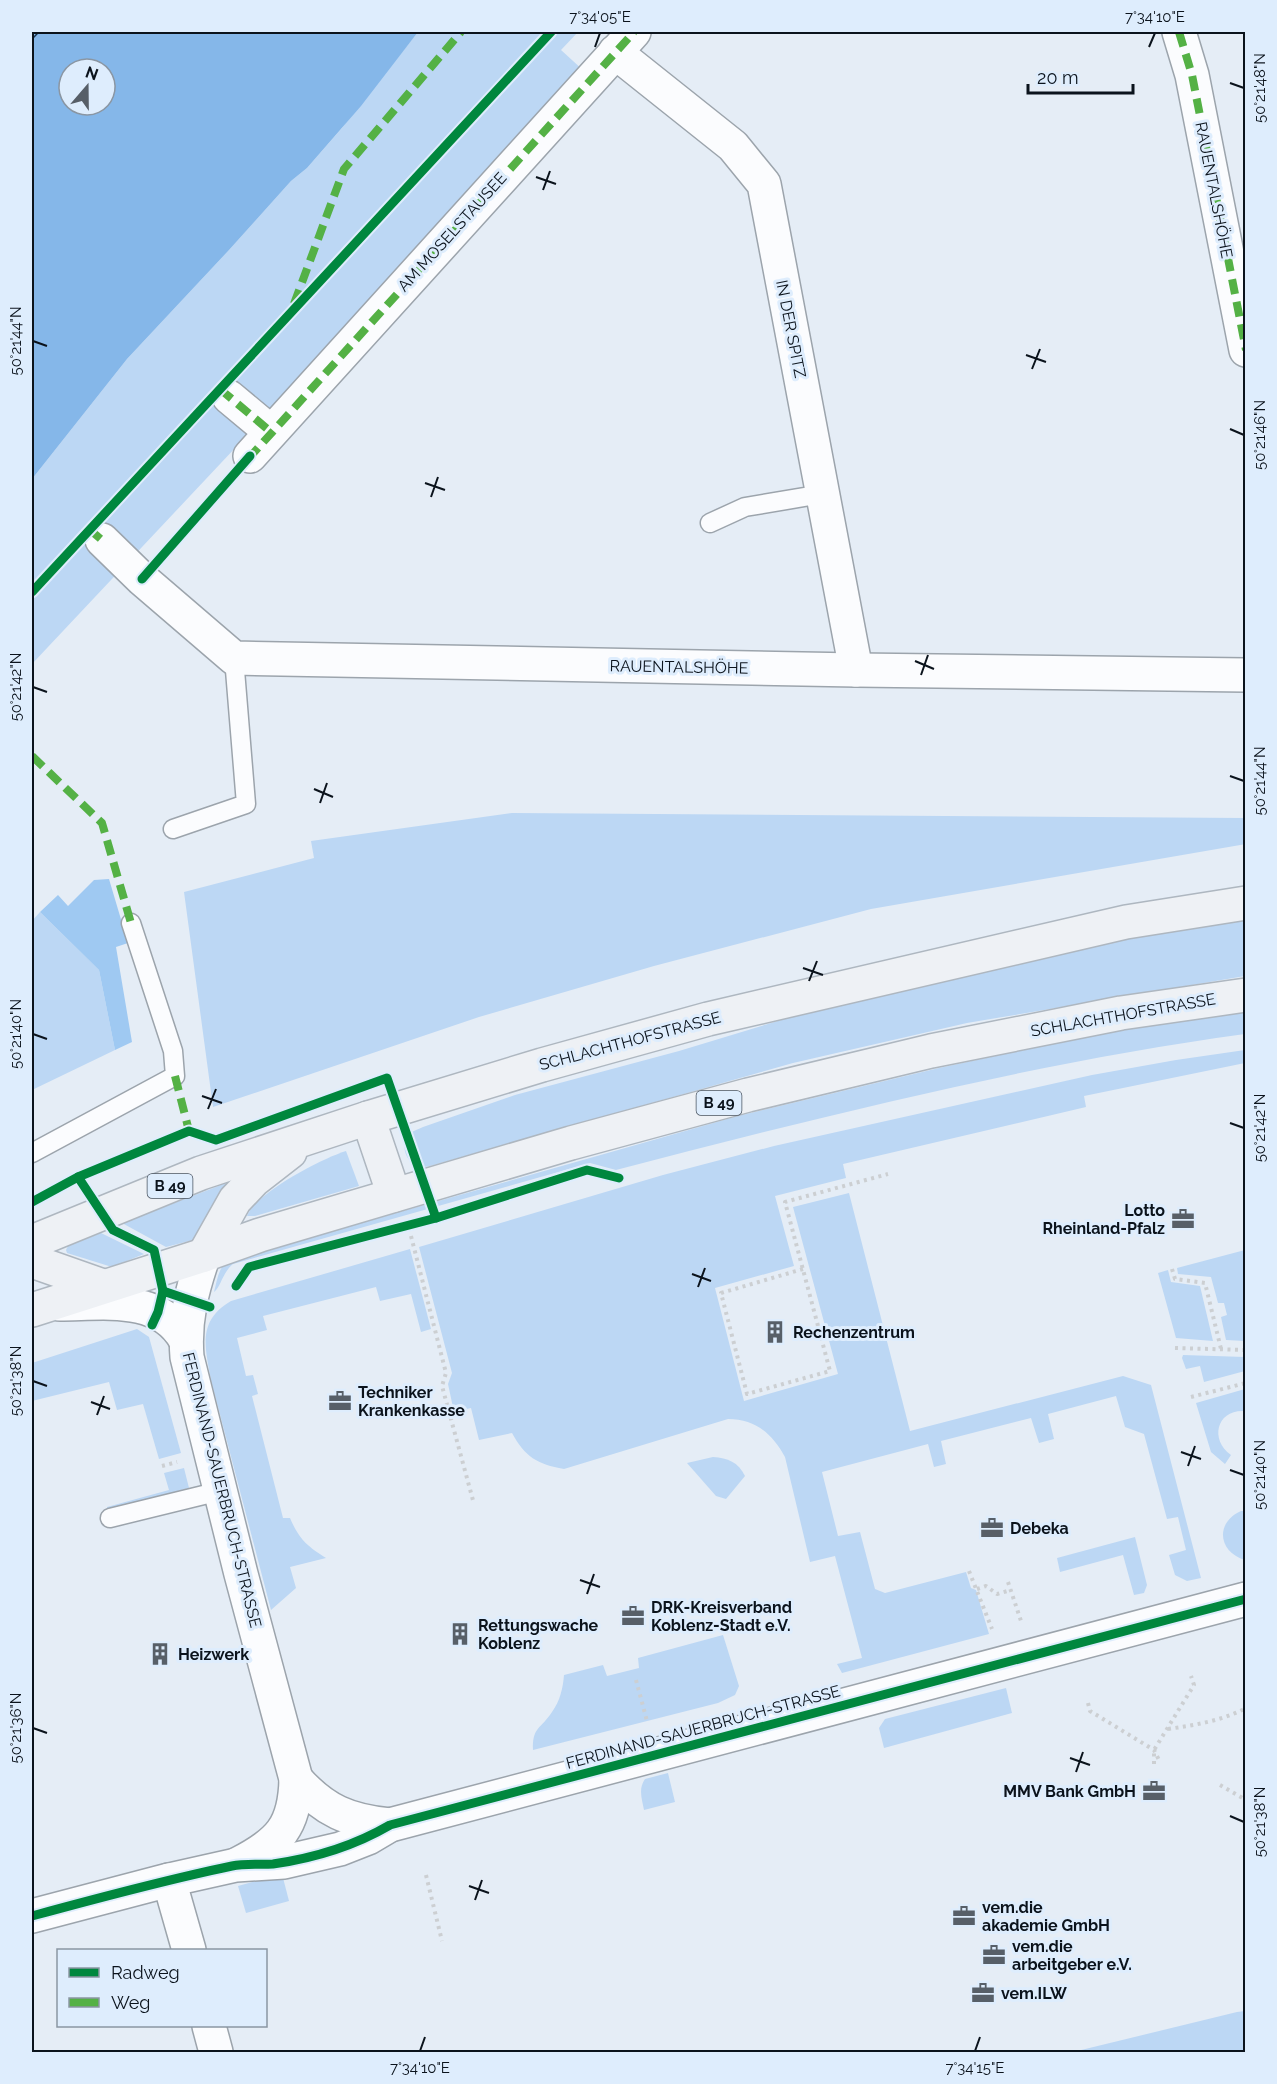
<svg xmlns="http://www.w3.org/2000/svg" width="1277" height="2084" viewBox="0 0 1277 2084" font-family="Raleway,sans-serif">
<rect width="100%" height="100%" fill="#e5edf6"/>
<!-- green -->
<g fill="#bcd7f4">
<polygon points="418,32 578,32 561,50 584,71 363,312 32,664 32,479 127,359 229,250 291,181 307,168 342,128"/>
<polygon points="512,813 1245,818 1246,844 871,909 654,966 479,1017 213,1107 184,892 314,858 311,841"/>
<polygon points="40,912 99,970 115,1050 32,1090 32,921"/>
<path d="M 1245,916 L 1245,976 L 967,1023 L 793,1063 L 437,1164 C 433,1165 427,1167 422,1167 C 407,1166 398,1145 410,1133 C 413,1131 419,1129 423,1127 L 515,1095 L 679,1051 L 923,977 Z"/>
<path d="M 1245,1008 L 1245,1034 C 1033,1063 824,1116 616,1170 L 590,1163 L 233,1264 C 222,1273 221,1287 214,1292 C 217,1281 218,1269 227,1261 L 738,1116 L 939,1068 L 1119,1030 Z"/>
<path d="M 1245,1050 L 1245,1063 L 1084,1096 L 1086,1107 L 843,1164 L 846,1178 L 775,1196 L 794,1266 L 715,1288 L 744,1401 L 838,1374 L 793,1207 L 849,1193 L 910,1431 L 1123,1376 L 1151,1385 L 1201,1578 L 1187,1581 L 1175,1575 L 1169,1555 L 1186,1550 L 1178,1517 L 1167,1519 L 1144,1434 L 1125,1427 L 1116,1396 L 1048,1414 L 1054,1439 L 1039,1443 L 1031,1418 L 941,1441 L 946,1464 L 934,1467 L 928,1444 L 822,1472 L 838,1536 L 860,1532 L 875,1589 L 885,1593 L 966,1572 L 971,1588 L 976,1590 L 989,1634 L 842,1673 L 837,1664 L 862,1658 L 835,1556 L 810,1562 L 785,1457 C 772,1433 755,1419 728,1419 L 564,1469 C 537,1464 525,1457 512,1433 L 479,1440 L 471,1408 L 454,1412 L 448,1384 L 452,1373 L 419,1247 L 663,1175 L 774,1146 L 1092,1075 L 1176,1060 Z"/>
<path d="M 346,1151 L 359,1186 L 255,1216 L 247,1216 C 255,1193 323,1158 346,1151 Z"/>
<polygon points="229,1182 235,1186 197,1239 166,1247 122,1223"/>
<polygon points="101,1233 144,1254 112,1267 67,1253 66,1250 68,1246"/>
<path d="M 410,1249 L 431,1329 L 421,1332 L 411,1294 L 380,1301 L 376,1287 L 263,1316 L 267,1330 L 237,1338 L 246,1376 L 253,1375 L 258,1394 L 252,1396 L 283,1518 L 290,1518 C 299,1539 307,1546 326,1558 L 290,1567 L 296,1588 L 271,1610 L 211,1380 C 205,1347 197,1321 231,1301 Z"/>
<polygon points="1245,1250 1245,1341 1226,1340 1221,1317 1227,1315 1224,1303 1218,1303 1211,1277 1178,1274 1177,1268"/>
<polygon points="1168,1270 1171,1282 1200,1286 1213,1341 1176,1338 1158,1273"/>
<polygon points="137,1329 149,1337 181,1453 159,1459 143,1404 117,1410 109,1382 32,1401 32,1363"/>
<polygon points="1183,1355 1245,1357 1245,1371 1204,1382 1200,1366 1186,1369 1182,1358"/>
<path d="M 1245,1389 L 1245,1411 C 1217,1409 1209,1439 1231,1455 L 1225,1464 L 1211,1452 L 1196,1403 Z"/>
<path d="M 713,1457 C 728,1458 738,1462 745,1476 L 726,1499 L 716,1496 L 687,1463 Z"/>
<polygon points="184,1468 189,1488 107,1510 107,1507 169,1490 164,1473"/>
<path d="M 1241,1511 L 1245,1511 L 1245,1560 C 1219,1553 1214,1523 1241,1511 Z"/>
<polygon points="1135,1537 1147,1585 1144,1593 1134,1595 1123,1555 1060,1572 1057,1558"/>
<path d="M 723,1635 L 739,1686 L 735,1695 L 718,1703 L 533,1750 C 532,1727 541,1729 552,1712 C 560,1701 563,1688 564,1675 L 603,1665 L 607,1676 L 639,1668 L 638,1658 Z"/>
<polygon points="1006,1688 1012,1713 884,1748 879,1728 885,1719"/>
<path d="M 668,1773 L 675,1802 L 644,1810 C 642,1799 638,1789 645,1779 Z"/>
<polygon points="282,1874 289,1901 246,1913 238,1886"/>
<polygon points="1245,2011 1245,2051 1073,2052 1237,2012"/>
</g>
<!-- forest -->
<polygon fill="#9fc9f2" points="109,879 128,943 116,947 132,1042 115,1050 99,970 40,912 58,895 68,906 94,880"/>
<!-- water -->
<path fill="#85b7e9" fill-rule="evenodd" d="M 32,32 L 418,32 L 361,106 L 307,168 L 291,181 L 229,250 L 127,359 L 32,479 ZM 69,69 L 105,69 L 105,105 L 69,105 Z"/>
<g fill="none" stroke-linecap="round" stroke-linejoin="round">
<!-- ferry -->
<polyline stroke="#16324e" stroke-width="1.5" stroke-dasharray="8 6" stroke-linecap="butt" points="32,39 39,32"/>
<!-- service casing -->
<g stroke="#9ca4ac" stroke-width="21">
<g id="service">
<polyline points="710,523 745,507 822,494"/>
<polyline points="173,829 246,804 234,658"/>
<polyline points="32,1153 175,1076 173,1051 131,923"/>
<polyline points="110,1518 220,1491"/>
</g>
</g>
<!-- minor casing -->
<g stroke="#9ca4ac" stroke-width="36">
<g id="minor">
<polyline points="1179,32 1192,75 1246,350"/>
<polyline points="615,52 733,146 764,184 856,670"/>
<polyline points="229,397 271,432"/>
<polyline points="250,456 634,32"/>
<polyline points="102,540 142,579 234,658 856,670 1246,675"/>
<polyline points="32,1916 169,1880"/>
</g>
</g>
<!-- tertiary casing -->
<g stroke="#9ca4ac" stroke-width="36">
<g id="tertiary">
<path d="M 204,1255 C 192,1289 184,1320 187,1357 L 241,1574 L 296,1779 C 295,1827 279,1843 238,1864"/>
<path d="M 60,1304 C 104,1304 159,1294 185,1339"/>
<path d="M 296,1779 C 324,1811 349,1821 390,1825"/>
<polyline points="189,1950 169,1880 236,1865 284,1862 340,1849 368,1838 390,1825 1246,1599"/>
<polyline points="209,2026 216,2052"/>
</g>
</g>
<!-- primary casing -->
<g stroke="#aeb7c0" stroke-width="36">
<g id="primary">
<polyline points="368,1118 394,1195"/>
<polyline points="32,1242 201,1173 368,1118 542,1065 708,1019 1126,922 1246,903"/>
<polyline points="204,1255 235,1200 254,1180 290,1152"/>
<polyline points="32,1261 103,1286"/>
<polyline points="32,1310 204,1255 260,1235 571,1143 748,1095 931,1051 1121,1013 1246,995"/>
</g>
</g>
<!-- path -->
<g stroke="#cccfd2" stroke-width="4" stroke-dasharray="3 4.5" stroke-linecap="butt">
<polyline points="411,1236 446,1373 442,1386 474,1504"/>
<polyline points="803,1269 721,1293 747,1394 830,1371 785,1202 888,1174"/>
<polyline points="1172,1269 1175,1279 1205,1283 1221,1349"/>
<polyline points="1175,1348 1246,1350"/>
<polyline points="1191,1397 1246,1383"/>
<polyline points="162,1466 177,1462"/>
<polyline points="969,1571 992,1629"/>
<polyline points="1008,1582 1022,1624"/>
<polyline points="977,1589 986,1586 997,1594 1011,1590"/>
<polyline points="636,1680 647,1721"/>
<polyline points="1088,1703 1090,1711 1154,1750 1160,1762"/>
<path d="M 1168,1729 C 1195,1725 1221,1721 1246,1708"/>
<polyline points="1154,1764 1154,1750 1194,1685 1191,1676"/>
<polyline points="1220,1785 1246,1800"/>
<polyline points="426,1875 442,1941"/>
</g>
<!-- service -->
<use href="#service" stroke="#fbfcfe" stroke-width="18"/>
<!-- minor -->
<use href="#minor" stroke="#fbfcfe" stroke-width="33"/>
<!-- tertiary -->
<use href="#tertiary" stroke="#fbfcfe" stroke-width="33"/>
<!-- primary -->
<use href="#primary" stroke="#eef1f5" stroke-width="33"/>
<!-- quiet -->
<g stroke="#54b145" stroke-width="8" stroke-dasharray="15 8" stroke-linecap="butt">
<polyline points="1179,32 1192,75 1246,350"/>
<polyline points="294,304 344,169 461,32"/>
<polyline points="220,389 271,432"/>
<polyline points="248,459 634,32"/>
<polyline points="89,529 102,540"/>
<polyline points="32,756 102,823 131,923"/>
<polyline points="175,1076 189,1131"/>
</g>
<!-- cycleway casing -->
<g stroke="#deedfd" stroke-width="13">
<g id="cycleway">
<polyline points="142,579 250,456"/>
<polyline points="32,592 551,32"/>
<polyline points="78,1177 113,1230 154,1250 163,1291"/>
<polyline points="32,1202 78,1177 189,1131 216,1140 387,1078 436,1218"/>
<polyline points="236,1286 249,1267 436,1218 587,1170 619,1178"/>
<polyline points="152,1325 158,1312 163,1291 210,1307"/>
<path d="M 32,1916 C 98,1898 165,1880 232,1866 C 245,1863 260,1865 273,1864 C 315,1858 354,1846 390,1825 L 1246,1599"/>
</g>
</g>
<!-- cycleway -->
<use href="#cycleway" stroke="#00873e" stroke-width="9"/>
</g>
<!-- ticks -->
<path fill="none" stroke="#0b131c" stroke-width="2" d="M 595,47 L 600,33M 1149,47 L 1155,33M 1230,83 L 1244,88M 536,177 L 556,184M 543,190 L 550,171M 33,341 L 47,346M 1026,355 L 1046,362M 1032,369 L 1040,349M 1230,429 L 1244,435M 425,483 L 445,490M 431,497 L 438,477M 915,661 L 934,669M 921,675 L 928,655M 33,687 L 47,692M 1230,776 L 1244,781M 314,789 L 333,797M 320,803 L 327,783M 803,968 L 823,975M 809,981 L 817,961M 33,1034 L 47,1039M 202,1096 L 222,1103M 208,1109 L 216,1089M 1230,1123 L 1244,1128M 692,1274 L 711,1281M 698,1287 L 705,1268M 33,1381 L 47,1386M 91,1402 L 110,1409M 97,1415 L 104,1396M 1181,1452 L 1201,1459M 1188,1466 L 1195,1446M 1230,1470 L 1244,1475M 580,1580 L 600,1587M 587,1594 L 594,1574M 33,1728 L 47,1733M 1070,1758 L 1090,1765M 1076,1772 L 1083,1752M 1230,1816 L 1244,1822M 469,1886 L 489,1893M 475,1900 L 482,1880M 420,2051 L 425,2037M 975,2051 L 980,2037"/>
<!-- icons -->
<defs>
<g id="office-bare" transform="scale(1.8)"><path d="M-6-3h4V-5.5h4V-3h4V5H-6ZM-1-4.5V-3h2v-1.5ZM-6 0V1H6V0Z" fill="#575f68" stroke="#deedfd" stroke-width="2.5" paint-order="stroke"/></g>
<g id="building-bare" transform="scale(1.8)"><path d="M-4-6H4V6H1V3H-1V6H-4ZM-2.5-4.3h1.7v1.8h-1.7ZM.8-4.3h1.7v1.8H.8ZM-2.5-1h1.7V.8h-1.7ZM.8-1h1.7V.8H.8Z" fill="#575f68" stroke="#deedfd" stroke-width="2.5" paint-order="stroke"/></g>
</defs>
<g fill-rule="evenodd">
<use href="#office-bare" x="1183" y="1219"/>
<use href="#building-bare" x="775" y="1332"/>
<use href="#office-bare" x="340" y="1401"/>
<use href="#office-bare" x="992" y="1528"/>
<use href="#office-bare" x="633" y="1616"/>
<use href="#building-bare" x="460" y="1634"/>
<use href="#building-bare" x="160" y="1654"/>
<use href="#office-bare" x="1154" y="1791"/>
<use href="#office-bare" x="964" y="1916"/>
<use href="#office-bare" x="994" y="1955"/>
<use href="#office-bare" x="983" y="1993"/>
</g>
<g text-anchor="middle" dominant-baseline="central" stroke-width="6" stroke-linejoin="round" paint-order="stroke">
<!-- shield labels -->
<g fill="#deedfd" stroke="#4a5460" stroke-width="1.5">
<rect x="696.5" y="1091" width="45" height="24" rx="4.5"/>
<rect x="147.5" y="1174" width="45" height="24" rx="4.5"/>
</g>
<g font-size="15" font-weight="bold" fill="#0b131c">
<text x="719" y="1103">B 49</text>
<text x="170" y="1186">B 49</text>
</g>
<!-- street labels -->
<g font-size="16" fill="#0b131c" stroke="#deedfd">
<text transform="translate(1214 190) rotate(79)">RAUENTALSHÖHE</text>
<text transform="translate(452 232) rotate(-48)">AM MOSELSTAUSEE</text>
<text transform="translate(791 329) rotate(79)">IN DER SPITZ</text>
<text transform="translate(679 667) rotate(1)">RAUENTALSHÖHE</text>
<text transform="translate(1123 1015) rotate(-10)">SCHLACHTHOFSTRASSE</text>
<text transform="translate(630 1041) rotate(-15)">SCHLACHTHOFSTRASSE</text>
<text transform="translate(222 1490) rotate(76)">FERDINAND-SAUERBRUCH-STRASSE</text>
<text transform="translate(703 1727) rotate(-15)">FERDINAND-SAUERBRUCH-STRASSE</text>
</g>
<!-- poi labels -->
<g font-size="16" font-weight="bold" fill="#0b131c" stroke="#deedfd" text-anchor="start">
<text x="1165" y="1210" text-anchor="end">Lotto<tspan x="1165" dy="18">Rheinland-Pfalz</tspan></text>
<text x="793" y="1332">Rechenzentrum</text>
<text x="358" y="1392">Techniker<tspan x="358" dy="18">Krankenkasse</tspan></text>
<text x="1010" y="1528">Debeka</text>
<text x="651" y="1607">DRK-Kreisverband<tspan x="651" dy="18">Koblenz-Stadt e.V.</tspan></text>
<text x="478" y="1625">Rettungswache<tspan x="478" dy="18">Koblenz</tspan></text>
<text x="178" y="1654">Heizwerk</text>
<text x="1136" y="1791" text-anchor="end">MMV Bank GmbH</text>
<text x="982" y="1907">vem.die<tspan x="982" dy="18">akademie GmbH</tspan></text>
<text x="1012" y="1946">vem.die<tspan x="1012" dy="18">arbeitgeber e.V.</tspan></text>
<text x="1001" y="1993">vem.ILW</text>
</g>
</g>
<!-- border -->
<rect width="1277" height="2084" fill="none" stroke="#deedfd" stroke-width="66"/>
<!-- legend -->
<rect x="57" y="1949" width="210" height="78" fill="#deedfd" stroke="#8a96a3" stroke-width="1.5"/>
<rect x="69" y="1968" width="30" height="9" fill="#00873e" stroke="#8a96a3" stroke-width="1.5"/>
<text x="111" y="1979" font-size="18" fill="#0b131c">Radweg</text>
<rect x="69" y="1998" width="30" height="9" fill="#54b145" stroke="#8a96a3" stroke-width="1.5"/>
<text x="111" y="2009" font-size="18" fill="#0b131c">Weg</text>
<!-- north arrow -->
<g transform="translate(87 87) rotate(20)"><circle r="28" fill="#deedfd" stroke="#8a96a3" stroke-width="1.5"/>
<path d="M0-4.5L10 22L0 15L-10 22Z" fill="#575f68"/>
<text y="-9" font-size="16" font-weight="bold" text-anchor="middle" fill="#0b131c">N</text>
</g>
<!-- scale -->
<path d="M1028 84v9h105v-9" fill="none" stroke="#0b131c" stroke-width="3"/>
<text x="1037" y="84" font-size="18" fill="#0b131c" stroke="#deedfd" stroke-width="4.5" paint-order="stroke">20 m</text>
<rect x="33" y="33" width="1211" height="2018" fill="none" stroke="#0b131c" stroke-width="2"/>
<g font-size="15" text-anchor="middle" fill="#0b131c">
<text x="600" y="22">7°34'05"E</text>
<text x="1155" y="22">7°34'10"E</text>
<text transform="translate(1260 88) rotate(-90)" y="5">50°21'48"N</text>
<text transform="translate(16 341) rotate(-90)" y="5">50°21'44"N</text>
<text transform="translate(1260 435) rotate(-90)" y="5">50°21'46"N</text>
<text transform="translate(16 687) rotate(-90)" y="5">50°21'42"N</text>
<text transform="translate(1260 781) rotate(-90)" y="5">50°21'44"N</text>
<text transform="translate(16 1034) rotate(-90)" y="5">50°21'40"N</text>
<text transform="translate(1260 1128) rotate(-90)" y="5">50°21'42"N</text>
<text transform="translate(16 1381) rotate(-90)" y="5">50°21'38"N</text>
<text transform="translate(1260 1475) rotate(-90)" y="5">50°21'40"N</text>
<text transform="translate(16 1728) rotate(-90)" y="5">50°21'36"N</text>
<text transform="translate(1260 1822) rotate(-90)" y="5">50°21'38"N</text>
<text x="420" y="2073">7°34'10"E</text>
<text x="975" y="2073">7°34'15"E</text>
</g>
</svg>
